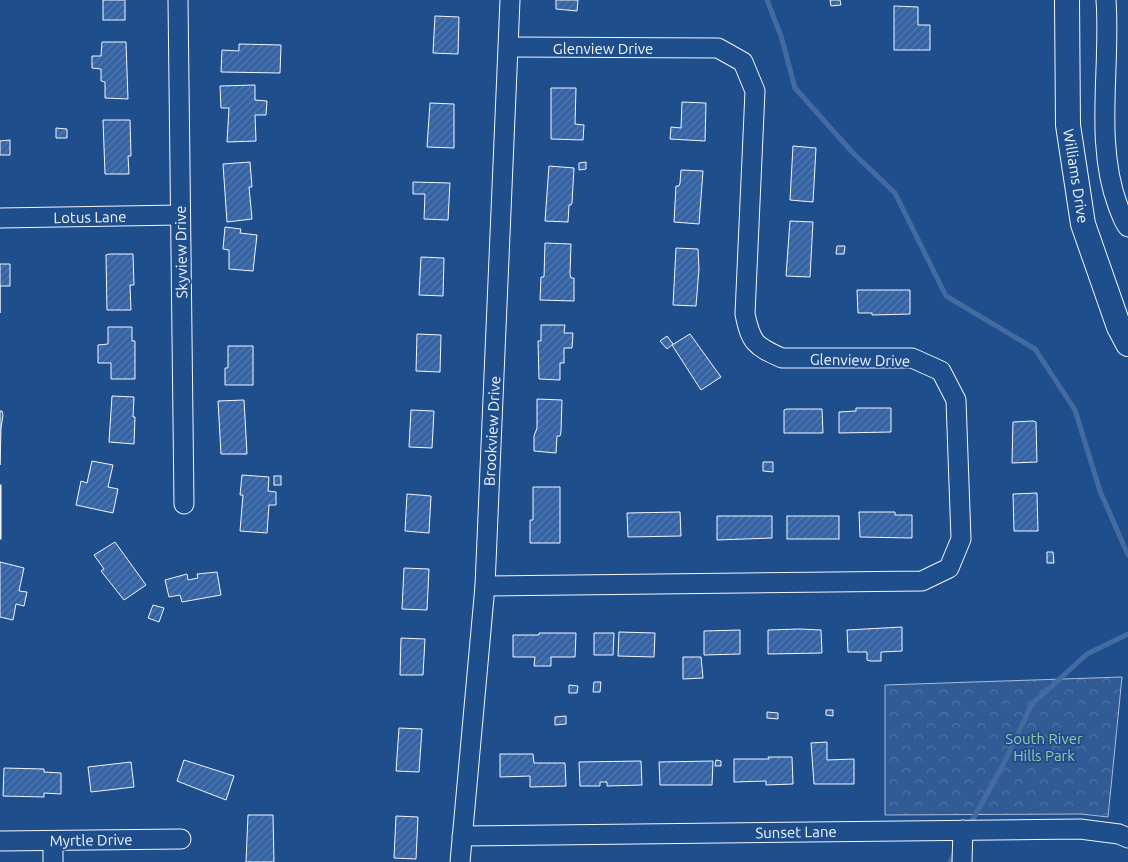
<svg xmlns="http://www.w3.org/2000/svg" width="1128" height="862" viewBox="0 0 1128 862" font-family="Ubuntu,sans-serif">
<defs>
<pattern id="park-crowns" width="20" height="18" patternUnits="userSpaceOnUse" patternTransform="scale(1.25)"><rect width="20" height="18" fill="#305b95"/><path d="M2 6a3 3 0 1 1 6 0M12 15a3 3 0 1 1 6 0" fill="none" stroke="#4e73a5"/></pattern>
<pattern id="building-hatch" width="6" height="6" patternUnits="userSpaceOnUse" patternTransform="scale(1.25)"><rect width="6" height="6" fill="#3563a3"/><path d="M-1 1l2-2M0 6l6-6M5 7l2-2" fill="none" stroke="#537ab1"/></pattern>
</defs>
<rect width="100%" height="100%" fill="#1f4e8c"/>
<!-- park -->
<polygon fill="url(#park-crowns)" stroke="#a8bbd7" points="1122,677 1108,817 1081,814 885,815 885,685"/>
<g fill="none" stroke-linecap="round" stroke-linejoin="round">
<!-- stream -->
<g stroke="#446ba0" stroke-width="5">
<polyline points="767,0 781,36 795,88 852,152 895,193 946,296 1035,349 1075,410 1100,491 1128,555"/>
<polyline points="969,826 1002,767 1032,704 1087,654 1128,634"/>
<polyline points="950,862 956,851"/>
</g>
</g>
<!-- building -->
<g fill="url(#building-hatch)" stroke="#f2f6ff">
<rect x="103" y="0" width="22" height="20"/>
<polygon points="556,0 578,0 577,11 556,9"/>
<polygon points="830,0 840,0 841,5 831,6"/>
<polygon points="894,6 918,7 918,25 930,25 930,50 894,50"/>
<polygon points="435,16 459,17 458,54 433,53"/>
<polygon points="102,42 126,42 128,99 105,98 105,82 101,81 101,69 92,68 92,56 101,56"/>
<polygon points="239,44 281,45 280,73 221,72 222,50 239,51"/>
<polygon points="255,85 255,100 267,101 266,115 255,115 256,141 227,142 229,108 221,108 220,86"/>
<polygon points="551,88 576,88 575,124 584,125 583,140 551,139"/>
<polygon points="682,102 706,103 705,141 670,139 671,127 681,128"/>
<polygon points="430,103 454,104 454,148 427,147"/>
<polygon points="103,120 130,120 131,156 128,156 129,174 105,174"/>
<polygon points="56,128 67,129 67,138 56,138"/>
<polygon points="10,140 10,155 0,155 0,141"/>
<polygon points="793,146 816,148 813,202 790,200"/>
<polygon points="250,162 252,187 249,187 252,219 227,222 223,164"/>
<polygon points="586,162 586,169 579,170 579,163"/>
<polygon points="549,166 574,168 572,203 571,205 569,205 568,222 545,221"/>
<polygon points="681,170 703,171 699,224 674,222 676,186 679,186 680,183"/>
<polygon points="413,182 450,183 448,220 424,219 425,194 413,194"/>
<polygon points="790,221 813,222 810,277 786,276"/>
<polygon points="225,227 241,229 240,233 257,235 253,271 229,269 229,250 223,249"/>
<polygon points="545,243 571,244 570,274 571,278 574,278 574,301 540,300 541,277 544,277"/>
<polygon points="837,246 845,246 844,254 836,254"/>
<polygon points="676,248 698,249 699,269 696,306 673,305"/>
<polygon points="109,254 133,254 134,285 130,285 131,310 107,310 106,255"/>
<polygon points="421,257 444,258 443,296 419,295"/>
<polygon points="0,264 10,264 10,286 0,286 0,313"/>
<polygon points="857,290 910,290 910,314 872,315 872,313 858,313"/>
<polygon points="541,325 565,325 564,333 573,333 572,348 564,348 564,363 560,363 560,380 539,379 538,341 541,341"/>
<polygon points="108,327 132,327 132,341 135,341 135,379 111,379 111,363 98,363 98,345 108,344"/>
<polygon points="417,334 441,335 440,372 416,371"/>
<polygon points="690,334 721,377 701,390 672,345"/>
<polygon points="667,336 673,344 667,349 660,341"/>
<polygon points="228,346 253,346 253,385 225,385 225,368 228,368"/>
<polygon points="112,396 134,397 133,417 135,417 134,444 109,442"/>
<polygon points="537,399 562,400 561,432 560,436 557,436 556,453 534,451 534,436 537,428"/>
<polygon points="244,400 247,454 221,454 218,401"/>
<polygon points="856,408 891,408 891,432 839,433 839,412 856,411"/>
<polygon points="787,409 822,409 823,433 784,433 784,410"/>
<polygon points="411,410 434,411 432,448 409,447"/>
<polygon points="0,411 2,411 3,415 1,428 0,465"/>
<polygon points="1033,421 1036,422 1037,462 1012,463 1013,422"/>
<polygon points="92,461 113,465 108,487 118,489 113,513 76,505 81,481 87,483"/>
<polygon points="763,462 773,462 773,472 763,471"/>
<polygon points="242,475 269,477 268,491 276,492 276,505 269,505 267,533 240,531 243,495 240,495"/>
<rect x="274" y="476" width="7" height="9"/>
<rect x="0" y="485" width="1" height="54"/>
<polygon points="533,487 560,487 560,543 530,543 530,520 533,520"/>
<polygon points="1037,493 1038,531 1014,531 1013,494"/>
<polygon points="407,494 431,496 429,533 405,531"/>
<polygon points="680,512 681,536 628,537 627,513"/>
<polygon points="859,512 895,512 895,515 912,515 912,538 860,537"/>
<polygon points="717,516 772,516 772,538 717,540"/>
<rect x="787" y="516" width="52" height="23"/>
<polygon points="115,542 146,585 124,600 101,571 104,569 94,555"/>
<polygon points="1047,552 1053,552 1054,563 1047,563"/>
<polygon points="0,562 24,568 19,591 27,592 24,606 16,604 13,620 0,617"/>
<polygon points="404,568 429,569 427,610 402,609"/>
<polygon points="217,572 221,595 182,602 180,595 169,597 165,580 187,574 188,580 198,578 197,574"/>
<polygon points="153,605 164,608 159,622 148,618"/>
<polygon points="902,627 902,651 881,652 881,661 870,661 867,660 867,652 848,652 847,630"/>
<polygon points="799,629 821,630 822,653 768,654 768,630"/>
<polygon points="740,630 740,654 704,655 704,631"/>
<polygon points="619,632 655,633 654,657 618,656"/>
<polygon points="539,633 576,633 575,657 551,657 551,666 534,666 535,657 513,657 513,635 539,635"/>
<polygon points="594,633 614,633 613,655 594,655"/>
<polygon points="401,638 425,639 423,675 400,675"/>
<polygon points="683,657 701,657 703,678 683,679"/>
<polygon points="594,682 601,682 600,692 593,692"/>
<polygon points="569,685 578,686 577,693 569,693"/>
<polygon points="826,710 833,710 833,716 826,715"/>
<polygon points="767,712 778,713 778,719 767,718"/>
<polygon points="566,716 566,724 555,725 555,717"/>
<polygon points="399,728 422,729 419,772 396,771"/>
<polygon points="827,742 827,760 854,759 854,784 814,784 811,743"/>
<polygon points="500,754 533,754 534,763 565,763 566,786 530,787 530,776 500,777"/>
<polygon points="768,757 792,757 793,784 766,785 766,781 734,782 734,759 769,759"/>
<polygon points="184,760 234,776 226,800 177,781"/>
<polygon points="716,760 721,761 721,766 715,766"/>
<polygon points="641,761 642,785 607,786 607,782 600,782 600,786 580,786 579,762"/>
<polygon points="713,761 712,785 660,785 659,762"/>
<polygon points="131,762 134,787 91,792 88,767"/>
<polygon points="4,768 44,769 44,772 61,773 61,794 44,793 44,797 3,796"/>
<polygon points="248,815 273,815 274,862 246,862"/>
<polygon points="396,816 418,817 416,859 394,858"/>
</g>
<g fill="none" stroke-linecap="round" stroke-linejoin="round">
<!-- minor casing -->
<g stroke="#f2f6ff" stroke-width="21">
<g id="minor">
<polyline points="178,0 184,504"/>
<path d="M 1106,0 C 1111,67 1094,142 1118,206 C 1121,213 1123,221 1128,227"/>
<polyline points="0,218 180,215"/>
<path d="M 485,586 L 922,581 L 949,568 L 961,539 L 956,400 L 941,371 L 912,358 L 782,358 C 755,346 751,343 745,314 L 755,91 L 743,62 L 718,48 L 509,47"/>
<polyline points="462,836 1080,829 1119,834 1128,838"/>
<polyline points="0,841 181,839"/>
<polyline points="53,841 53,862"/>
<polyline points="460,862 485,586 510,0"/>
<polyline points="962,862 963,830"/>
</g>
</g>
<!-- major casing -->
<g stroke="#f2f6ff" stroke-width="26">
<polyline id="major" points="1067,0 1068,125 1083,224 1119,327 1128,344"/>
</g>
<!-- minor -->
<use href="#minor" stroke="#1f4e8c" stroke-width="19"/>
<!-- major -->
<use href="#major" stroke="#1f4e8c" stroke-width="24"/>
</g>
<g text-anchor="middle" dominant-baseline="central" stroke-width="4" stroke-linejoin="round" paint-order="stroke">
<!-- street labels -->
<g font-size="15" fill="#f2f6ff" stroke="#1f4e8c">
<text x="603" y="48">Glenview Drive</text>
<text transform="translate(1076 176) rotate(81)">Williams Drive</text>
<text transform="translate(90 217) rotate(-1)">Lotus Lane</text>
<text transform="translate(181 252) rotate(-91)">Skyview Drive</text>
<text transform="translate(860 360) rotate(1)">Glenview Drive</text>
<text transform="translate(492 431) rotate(-87)">Brookview Drive</text>
<text transform="translate(796 832) rotate(-1)">Sunset Lane</text>
<text transform="translate(91 840) rotate(-1)">Myrtle Drive</text>
</g>
<!-- park labels -->
<g font-size="15" fill="#97c8a6" stroke="#1f4e8c">
<text x="1044" y="738">South River<tspan x="1044" dy="17">Hills Park</tspan></text>
</g>
</g>
</svg>
